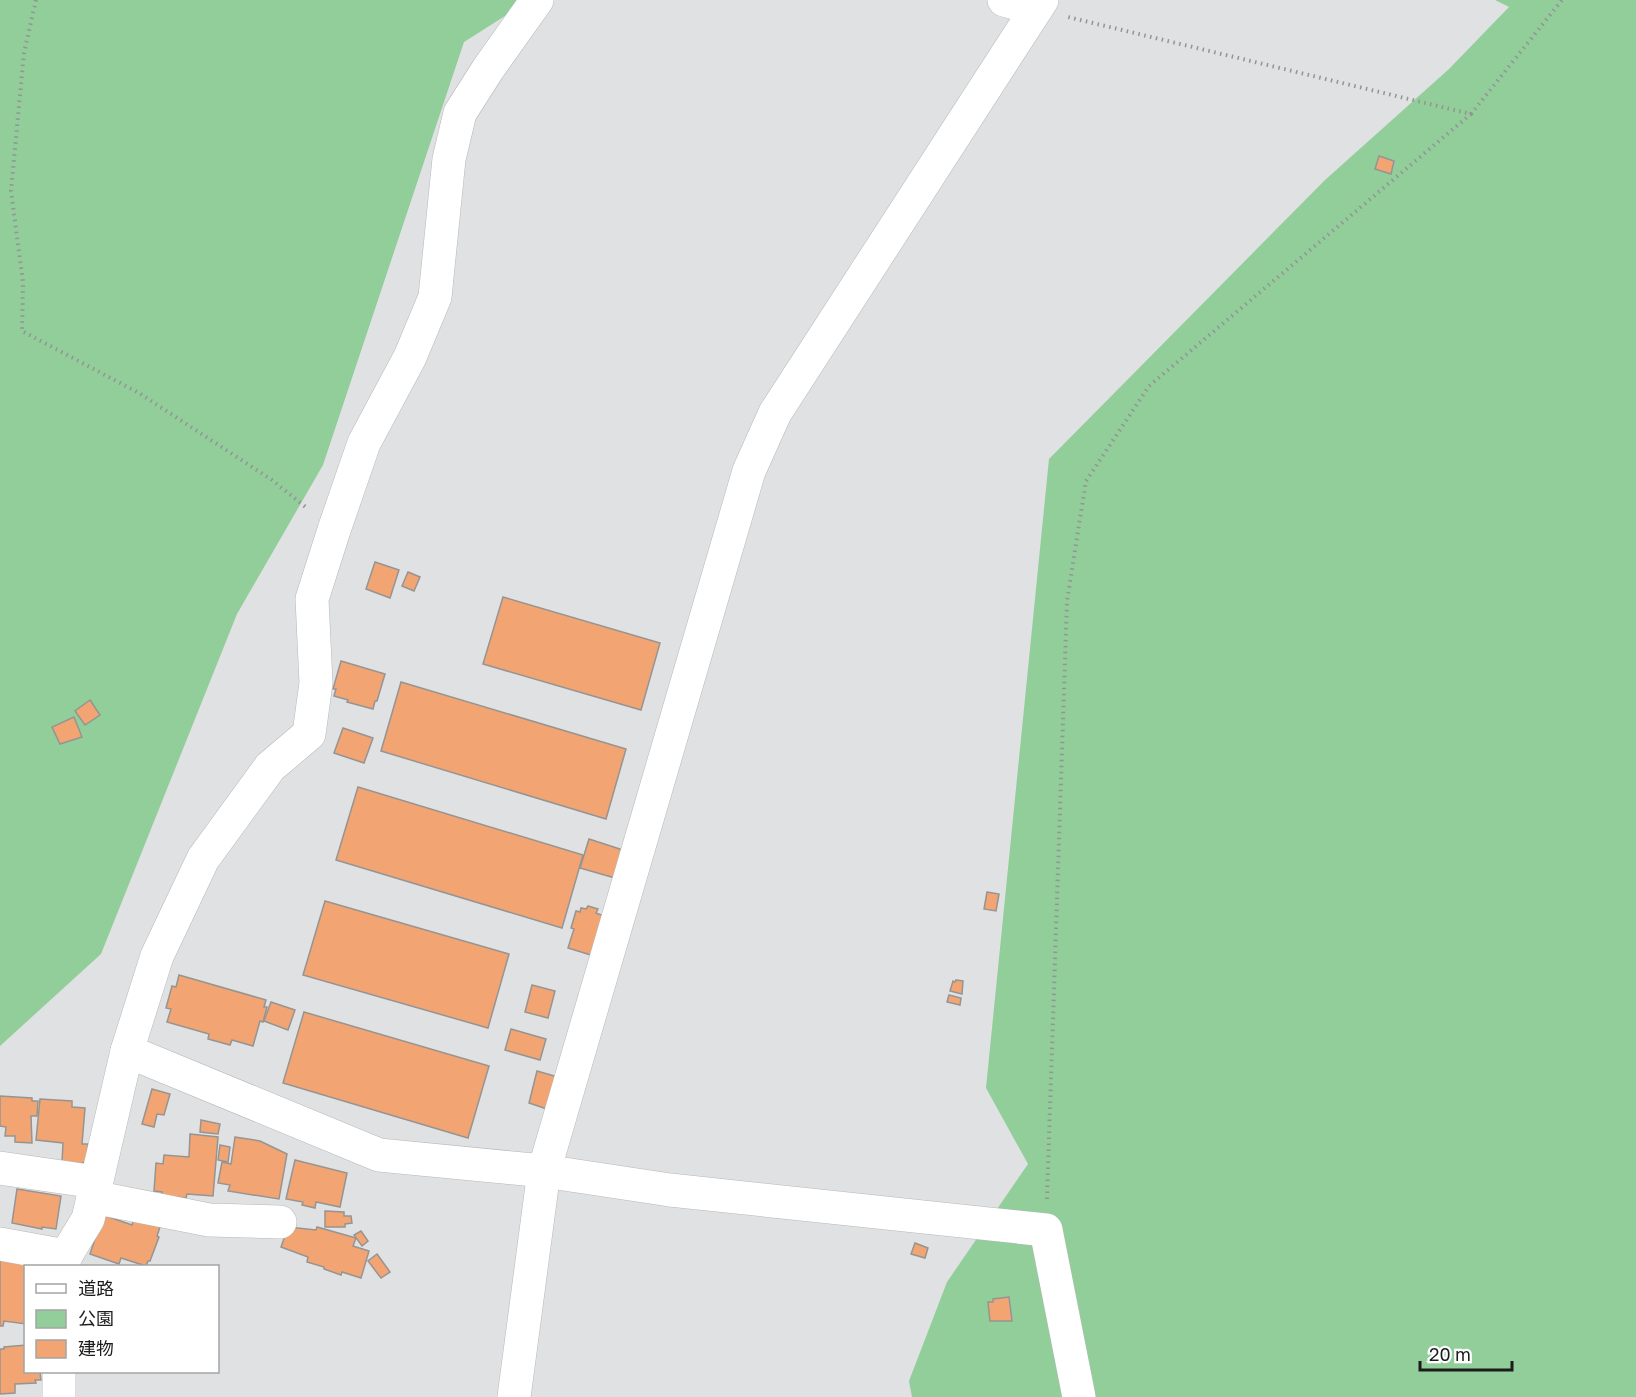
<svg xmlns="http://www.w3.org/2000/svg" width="1636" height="1397" viewBox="0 0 1636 1397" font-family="'Golos Text','Noto Sans JP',sans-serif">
<rect width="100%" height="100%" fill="#dfe1e2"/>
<!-- green -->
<g fill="#92ce9a">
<polygon points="0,0 530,0 464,42 323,465 237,614 101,954 0,1046"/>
<polygon points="1495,0 1636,0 1636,1397 912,1397 909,1381 947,1282 1028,1164 986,1088 1049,459 1325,180 1449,69 1509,7"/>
</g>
<!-- building -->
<g fill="#f2a572" stroke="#969493" stroke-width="1.5">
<polygon points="1379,156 1394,161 1391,174 1375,169"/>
<polygon points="375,562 399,570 390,598 366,589"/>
<polygon points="408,572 420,577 414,591 402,586"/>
<polygon points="503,597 660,643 641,710 483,664"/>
<polygon points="341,661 385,674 377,701 375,701 373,709 347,702 348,700 334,696 336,689 333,689"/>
<polygon points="401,682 626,749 606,819 381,751"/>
<polygon points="90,700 100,715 85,725 75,711"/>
<polygon points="74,717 82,737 60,744 52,727"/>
<polygon points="343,728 373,738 364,763 334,753"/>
<polygon points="358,787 583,855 562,928 336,860"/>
<polygon points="589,839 623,850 615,878 580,868"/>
<polygon points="987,892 999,894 996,911 984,909"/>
<polygon points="325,901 509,954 488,1028 303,975"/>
<polygon points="588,906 598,909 596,913 604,916 591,955 568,948 574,929 571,928 576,911 580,912 581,908 586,909"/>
<polygon points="179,975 266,1000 264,1007 267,1007 263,1022 260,1021 253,1046 232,1040 230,1045 208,1039 209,1034 167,1022 171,1009 166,1008 172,986 176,987"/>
<polygon points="956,980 963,981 962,994 950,991 953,981 955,982"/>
<polygon points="532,985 555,991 548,1018 525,1012"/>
<polygon points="949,995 961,998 960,1005 947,1002"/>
<polygon points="271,1002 295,1010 288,1030 264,1021"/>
<polygon points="304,1012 489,1066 468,1138 283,1083"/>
<polygon points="511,1029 546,1039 540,1060 505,1050"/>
<polygon points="537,1071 558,1077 547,1109 529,1103"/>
<polygon points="152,1089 170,1094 164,1115 157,1114 154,1127 142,1124"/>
<polygon points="0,1096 32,1098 32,1101 38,1101 37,1116 31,1116 32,1143 15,1142 15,1136 5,1136 6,1127 0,1126"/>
<polygon points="40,1099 72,1101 72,1107 85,1108 82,1144 88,1144 86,1161 81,1164 62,1162 63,1143 36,1140"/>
<polygon points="201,1120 220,1124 218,1134 200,1132"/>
<polygon points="190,1134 218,1137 213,1196 187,1194 186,1198 162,1196 162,1192 154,1191 156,1163 163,1164 164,1155 189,1157"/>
<polygon points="235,1137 260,1141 287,1154 279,1199 228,1191 230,1185 218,1183 222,1162 231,1164"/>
<polygon points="220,1145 230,1147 228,1162 218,1160"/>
<polygon points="295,1160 347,1173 340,1207 316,1202 315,1208 302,1205 303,1202 286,1199"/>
<polygon points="17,1189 61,1196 56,1229 42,1227 42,1229 12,1223"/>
<polygon points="325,1211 344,1212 344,1216 351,1216 352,1223 345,1224 345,1227 325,1227"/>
<polygon points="103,1215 132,1225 133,1221 160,1227 157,1236 159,1237 150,1261 148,1261 146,1266 121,1258 119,1264 90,1254"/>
<polygon points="288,1227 316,1230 317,1227 356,1238 353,1246 369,1251 361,1278 342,1272 341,1275 324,1269 324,1267 307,1262 308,1257 281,1247"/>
<polygon points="361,1231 368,1241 362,1246 354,1235"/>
<polygon points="915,1243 928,1248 925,1258 911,1254"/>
<polygon points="377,1254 390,1272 381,1278 368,1261"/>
<polygon points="0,1259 45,1266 26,1266 26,1324 4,1321 3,1326 0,1326"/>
<polygon points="1009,1297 1012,1321 990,1321 988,1302 993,1302 993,1299"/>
<polygon points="26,1345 26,1372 40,1372 41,1380 35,1380 36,1383 15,1384 15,1393 0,1394 0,1349 4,1349 4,1347"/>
</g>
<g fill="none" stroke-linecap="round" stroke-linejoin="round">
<!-- minor casing -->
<g stroke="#b6b8ba" stroke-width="34">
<g id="minor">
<polyline points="1004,0 1036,9"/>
<polyline points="127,1051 379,1155 544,1171 670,1190 1046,1230 1079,1397"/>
<polyline points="0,1168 96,1182"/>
<polyline points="93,1197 209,1220 280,1222"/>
<polyline points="0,1244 66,1256"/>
<polyline points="62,1266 62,1262 88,1219 127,1051 157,956 203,859 270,767 309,734 316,683 312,599 334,530 364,443 410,357 435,297 449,159 460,113 488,69 537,0"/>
<polyline points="59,1397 59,1372"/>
<polyline points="514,1397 544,1171 749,471 775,413 1042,0"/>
</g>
</g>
<!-- path -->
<g stroke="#939495" stroke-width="4" stroke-dasharray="1.5 4.5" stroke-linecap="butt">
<polyline points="36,0 24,53 11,191 23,282 22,331 139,393 272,480 308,509"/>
<polyline points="1471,114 1562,0"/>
<polyline points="1047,1199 1067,601 1086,481 1149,386 1471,114 1068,17"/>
</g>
<!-- minor -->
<use href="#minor" stroke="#fff" stroke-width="33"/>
</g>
<!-- legend -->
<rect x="24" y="1265" width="195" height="108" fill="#ffffff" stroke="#a4a4a5" stroke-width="1.5"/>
<rect x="36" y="1284" width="30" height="9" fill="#ffffff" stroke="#a4a4a5" stroke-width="1.5"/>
<text x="78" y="1295" font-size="18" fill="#1c1c1d">道路</text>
<rect x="36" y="1310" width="30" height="18" fill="#92ce9a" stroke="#a4a4a5" stroke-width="1.5"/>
<text x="78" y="1325" font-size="18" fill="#1c1c1d">公園</text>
<rect x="36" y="1340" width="30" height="18" fill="#f2a572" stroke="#a4a4a5" stroke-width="1.5"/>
<text x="78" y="1355" font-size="18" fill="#1c1c1d">建物</text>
<!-- scale -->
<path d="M1420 1361v9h92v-9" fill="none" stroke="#1c1c1d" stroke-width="3"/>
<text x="1429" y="1361" font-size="18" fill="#1c1c1d" stroke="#ffffff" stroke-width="4.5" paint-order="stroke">20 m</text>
</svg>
